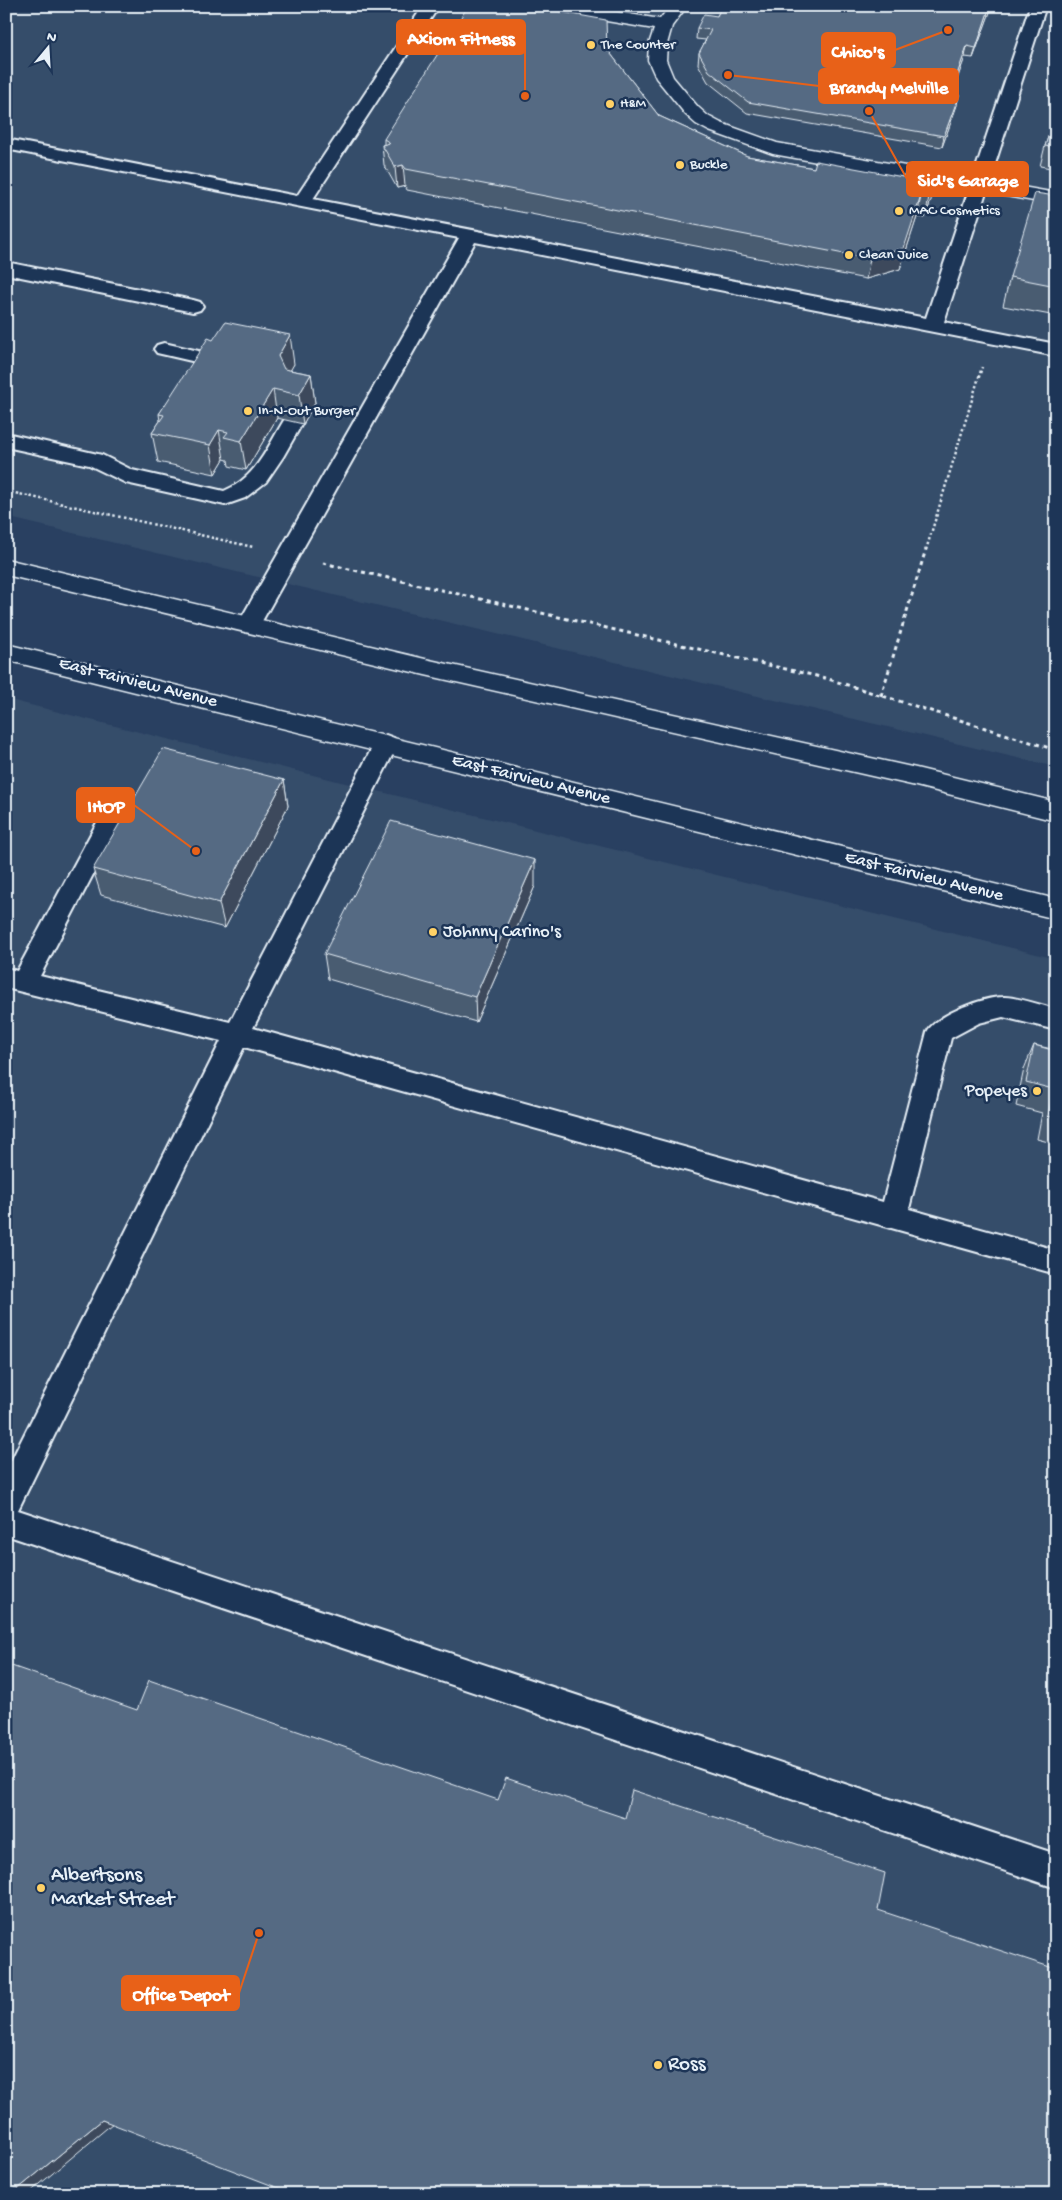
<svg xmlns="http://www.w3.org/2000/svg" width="1062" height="2200" viewBox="0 0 1062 2200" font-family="'Gochi Hand',sans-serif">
<rect width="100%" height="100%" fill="#294061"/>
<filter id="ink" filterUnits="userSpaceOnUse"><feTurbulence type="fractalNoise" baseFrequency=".02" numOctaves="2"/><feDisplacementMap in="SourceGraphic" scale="10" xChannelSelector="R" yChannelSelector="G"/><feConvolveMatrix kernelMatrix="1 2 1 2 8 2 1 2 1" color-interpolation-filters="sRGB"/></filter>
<g filter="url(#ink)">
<!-- built -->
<g fill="#364d6b">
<polygon points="6,6 1056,6 1056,767 6,517"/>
<polygon points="6,699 1056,959 1056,2194 6,2194"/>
</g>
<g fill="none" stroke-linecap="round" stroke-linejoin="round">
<!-- service casing -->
<g stroke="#e8f1f8" stroke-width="4">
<g id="service">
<polygon points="423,6 439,6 313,199 926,318 1030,6 1046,6 944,322 1056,344 1056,356 475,242 257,630 249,632 241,630 238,624 459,238 6,149 6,139 297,196"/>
<polygon points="6,262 193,300 200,302 203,306 200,310 193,312 6,274"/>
<polygon points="164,343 229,358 232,362 229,366 222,368 157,353 154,349 157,345"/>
<path d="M 293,415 L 300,417 L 303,422 L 283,457 L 266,482 L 245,498 L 225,505 L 126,483 L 89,465 L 6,447 L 6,433 L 102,455 L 132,470 L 224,491 C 257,478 268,445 286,417 Z"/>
<path d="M 386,735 L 394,738 L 398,744 L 253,1028 L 883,1202 L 927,1032 C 936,1015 983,997 1003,997 C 1015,996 1042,1006 1056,1009 L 1056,1030 L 1003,1017 L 979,1023 L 951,1038 L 909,1209 L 1056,1250 L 1056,1274 L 244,1047 L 18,1510 L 1056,1854 L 1056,1888 L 6,1535 L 6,1471 L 221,1041 L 6,988 L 6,968 L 17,971 L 102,813 L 110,810 L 118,813 L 122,819 L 40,976 L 230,1022 L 374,744 L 378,738 Z"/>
</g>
</g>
<!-- minor casing -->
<g stroke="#e8f1f8" stroke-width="3">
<polygon id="minor" points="539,6 580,6 660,19 670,6 687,6 672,26 667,44 666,60 673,77 698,107 708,116 721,123 777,143 1056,193 1056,205 773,154 709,131 696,124 686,115 656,78 648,60 649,44 654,29 547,11 541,10"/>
</g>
<!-- primary casing -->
<g stroke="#e8f1f8" stroke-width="3">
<g id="primary">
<polygon points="6,559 425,659 916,768 1056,802 1056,821 916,786 425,675 6,575"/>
<polygon points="6,644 1056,899 1056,919 6,660"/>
</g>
</g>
<!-- path-far1 -->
<g stroke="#e8f1f8" stroke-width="2.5" stroke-dasharray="2.5 2.5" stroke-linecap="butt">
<polyline points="6,491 253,547"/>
<polyline points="926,550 982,367"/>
</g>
<!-- path -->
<g stroke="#e8f1f8" stroke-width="3" stroke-dasharray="4 4" stroke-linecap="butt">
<polyline points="323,563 825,678 1056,750"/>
<polyline points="881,696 926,549"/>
</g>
<!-- service -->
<use href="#service" fill="#1d3557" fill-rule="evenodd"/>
<!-- minor -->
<use href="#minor" fill="#1d3557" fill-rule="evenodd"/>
<!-- primary -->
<use href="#primary" fill="#1d3557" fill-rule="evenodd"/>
</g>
<!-- wall -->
<g fill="#495b71" stroke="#e8f1f8">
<polygon points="722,6 991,6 990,12 973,58 965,57 952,93 957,105 942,147 747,113 708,82 698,64 699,53 706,40 696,39 697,28 717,16"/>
<polygon points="607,49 659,116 747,156 814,168 903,177 931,200 925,218 917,217 900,269 866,279 407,190 405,186 397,188 384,165 382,145 384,145 384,139"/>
<polygon points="1056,113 1056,169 1040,166 1045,146"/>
<polygon points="1056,196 1056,316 1003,306 1010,277"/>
<polygon points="213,340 294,364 290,370 311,374 315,403 303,424 277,418 246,470 229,466 228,460 224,459 215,474 158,462 152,433 160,421 159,414"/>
<polygon points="284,780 288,806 225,928 101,895 93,869"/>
<polygon points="535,886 476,1022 328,979 324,954"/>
<polygon points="1034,1045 1056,1050 1056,1144 1037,1139 1042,1113 1016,1106 1024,1069"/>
</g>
<!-- shaded-wall -->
<g fill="#3c4a5c" stroke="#e8f1f8">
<polygon points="990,6 991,6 990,12 973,58 976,48"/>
<polygon points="967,46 965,57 951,96 953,86"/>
<polygon points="959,95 957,105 942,147 944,136"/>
<polygon points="403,165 405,186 397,188 395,167"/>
<polygon points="935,179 931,200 925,218 929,197"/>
<polygon points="921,196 917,217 900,269 866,279 870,259"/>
<polygon points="290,335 294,364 282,385 278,356"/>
<polygon points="311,374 315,403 303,424 299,395"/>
<polygon points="273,389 277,418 246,470 241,441"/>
<polygon points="219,430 224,459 215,474 210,445"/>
<polygon points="284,780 288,806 225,928 219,903"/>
<polygon points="535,860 535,886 476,1022 475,997"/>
<polygon points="102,2120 113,2123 28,2194 12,2194"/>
</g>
<!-- building -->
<g fill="#556a83" stroke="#e8f1f8">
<polygon points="468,6 528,6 606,20 607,49 659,116 747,156 814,168 816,161 903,177 904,174 935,179 929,197 921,196 904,248 870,259 406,169 403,165 395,167 382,145 390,143 384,139"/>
<polygon points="722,6 990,6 976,48 967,46 953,86 938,83 935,90 959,95 944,136 748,102 709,71 699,53 711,30 697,28 704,14 717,16"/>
<polygon points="1056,113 1056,148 1045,146"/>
<polygon points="1035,193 1056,196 1056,286 1010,277"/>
<polygon points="225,322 290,335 278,356 284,369 311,374 299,395 273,389 241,441 224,437 228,432 219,430 210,445 152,433 164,415 159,414 208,338 213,340"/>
<polygon points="163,749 284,780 219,903 93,869"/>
<polygon points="391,821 535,860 475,997 324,954"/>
<polygon points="1034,1045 1056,1051 1056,1118 1048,1116 1053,1089 1026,1082"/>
<polygon points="6,1664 137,1710 149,1680 498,1800 506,1778 625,1818 632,1790 885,1873 878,1910 1056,1969 1056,2194 294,2194 102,2120 12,2194 6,2194"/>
</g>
</g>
<!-- markers -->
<g fill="#ffd166" stroke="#1d3557" stroke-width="2">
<circle cx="591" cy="45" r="5"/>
<circle cx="610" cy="104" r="5"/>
<circle cx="680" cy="165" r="5"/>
<circle cx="899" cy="211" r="5"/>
<circle cx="849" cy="255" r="5"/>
<circle cx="248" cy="411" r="5"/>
<circle cx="433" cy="932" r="5"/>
<circle cx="1037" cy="1091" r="5"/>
<circle cx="41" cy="1888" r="5"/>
<circle cx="658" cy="2065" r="5"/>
</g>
<g text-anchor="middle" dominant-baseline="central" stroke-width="5" stroke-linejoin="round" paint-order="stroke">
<!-- far-poi labels -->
<g font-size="15" fill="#e8f1f8" stroke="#1d3557" text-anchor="start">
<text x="601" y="45">The Counter</text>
<text x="620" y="104">H&amp;M</text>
<text x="690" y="165">Buckle</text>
<text x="909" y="211">MAC Cosmetics</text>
<text x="859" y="255">Clean Juice</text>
<text x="258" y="411">In-N-Out Burger</text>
</g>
<!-- street labels -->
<g font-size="18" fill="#e8f1f8" stroke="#1d3557">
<text transform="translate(138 683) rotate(14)">East Fairview Avenue</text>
<text transform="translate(531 780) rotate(14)">East Fairview Avenue</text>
<text transform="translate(924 877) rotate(14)">East Fairview Avenue</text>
</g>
<!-- poi labels -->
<g font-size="18" fill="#e8f1f8" stroke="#1d3557" text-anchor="start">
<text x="443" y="932">Johnny Carino's</text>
<text x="1027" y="1091" text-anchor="end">Popeyes</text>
</g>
<!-- near-poi labels -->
<g font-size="21" fill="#e8f1f8" stroke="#1d3557" text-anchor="start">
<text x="51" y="1876">Albertsons<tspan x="51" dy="24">Market Street</tspan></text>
<text x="668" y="2065">Ross</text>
</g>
</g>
<!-- callouts -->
<path fill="none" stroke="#e86118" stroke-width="2" d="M525 96L525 37M948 30L895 50M728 75L819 86M869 111L907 179M196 851L134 805M259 1933L239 1993"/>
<g fill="#e86118" stroke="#1d3557" stroke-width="2">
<circle cx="525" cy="96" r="5"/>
<circle cx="948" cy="30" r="5"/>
<circle cx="728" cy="75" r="5"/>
<circle cx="869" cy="111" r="5"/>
<circle cx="196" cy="851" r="5"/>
<circle cx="259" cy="1933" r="5"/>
</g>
<g fill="#e86118" stroke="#e86118" stroke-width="2">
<rect x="397" y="20" width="128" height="34" rx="5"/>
<rect x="822" y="33" width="73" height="34" rx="5"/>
<rect x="819" y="69" width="139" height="34" rx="5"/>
<rect x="907" y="162" width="121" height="34" rx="5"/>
<rect x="77" y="788" width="57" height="34" rx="5"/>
<rect x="122" y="1976" width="117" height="34" rx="5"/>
</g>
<g font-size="19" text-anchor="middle" font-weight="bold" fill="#fff">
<text x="461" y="44">Axiom Fitness</text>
<text x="858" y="57">Chico's</text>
<text x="889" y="93">Brandy Melville</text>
<text x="968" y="186">Sid's Garage</text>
<text x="106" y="812">IHOP</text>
<text x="181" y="2000">Office Depot</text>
</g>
<!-- margin -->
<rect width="1062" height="2200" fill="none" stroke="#1d3557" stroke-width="25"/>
<rect x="12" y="12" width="1037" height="2175" fill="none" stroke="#e8f1f8" stroke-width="2" filter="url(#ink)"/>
<!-- north arrow -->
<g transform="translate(48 48) rotate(18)" stroke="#1d3557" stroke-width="4" paint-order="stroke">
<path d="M0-4L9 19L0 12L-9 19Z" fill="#e8f1f8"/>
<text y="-8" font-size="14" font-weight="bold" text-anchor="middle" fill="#e8f1f8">N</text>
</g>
</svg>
